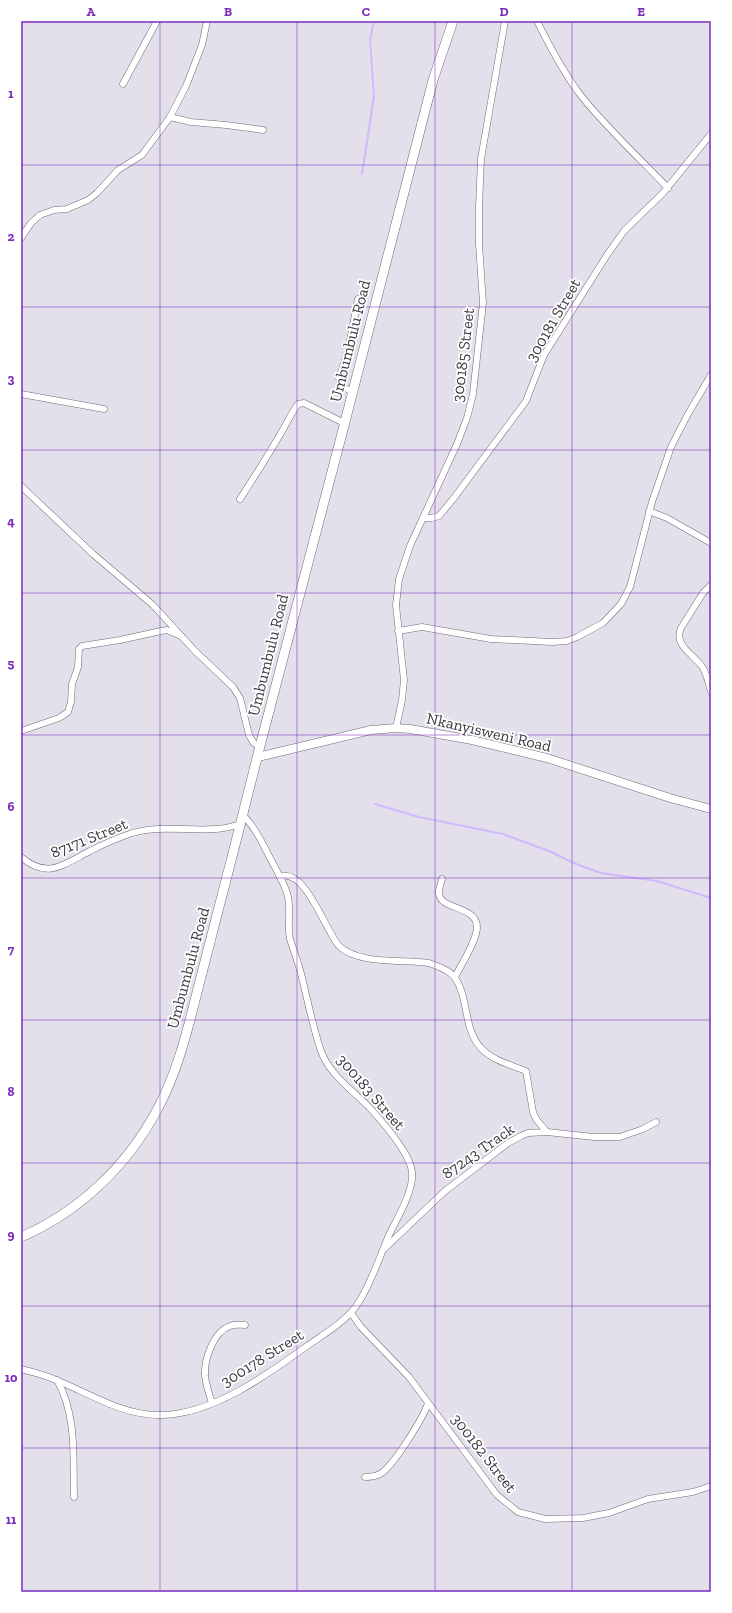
<svg xmlns="http://www.w3.org/2000/svg" width="732" height="1613" viewBox="0 0 732 1613" font-family="'Zilla Slab',serif">
<rect width="100%" height="100%" fill="#e3e0eb"/>
<g fill="none" stroke-linecap="round" stroke-linejoin="round">
<!-- stream -->
<g stroke="#d1b9fd" stroke-width="2">
<polyline points="362,174 374,96 370,40 374,21"/>
<polyline points="375,804 419,817 503,834 549,851 576,864 601,873 657,881 711,898"/>
</g>
<!-- minor casing -->
<g stroke="#6e6b75" stroke-width="7">
<g id="minor">
<path d="M 537,21 C 550,47 564,74 582,97 C 608,129 639,158 668,188"/>
<polyline points="123,84 157,21"/>
<polyline points="170,117 191,122 226,125 263,130"/>
<polyline points="21,238 31,223 40,215 54,210 67,209 88,200 97,193 118,170 142,155 170,117 186,86 202,45 207,21"/>
<polyline points="352,392 342,386 339,378 348,351 358,299"/>
<polyline points="21,394 104,409"/>
<polyline points="21,486 93,554 153,605 195,651 233,687 240,698 249,735 253,742 260,748"/>
<path d="M 240,499 C 253,479 266,459 278,438 C 285,427 290,415 298,404 L 304,403 L 344,423"/>
<polyline points="649,511 667,518 711,543"/>
<polyline points="423,518 432,518 439,516 454,498 526,401 544,355 607,255 624,231 663,193 711,134"/>
<path d="M 711,585 L 703,593 L 681,628 C 673,646 695,655 703,668 C 707,675 709,684 711,692"/>
<polyline points="398,631 422,627 491,639 552,642 567,641 577,637 603,623 621,604 630,587 652,502 671,447 688,414 711,375"/>
<polyline points="396,728 402,700 404,680 396,605 399,579 410,546 457,444 467,418 473,394 483,303 479,244 479,207 481,159 505,21"/>
<polyline points="21,731 59,718 68,712 71,702 72,684 78,667 79,649 82,646 120,640 161,631 167,630 181,636"/>
<path d="M 21,857 C 48,880 64,864 90,851 C 103,844 118,838 132,833 C 159,825 188,831 215,829 C 224,829 233,826 242,824"/>
<path d="M 280,877 C 305,866 327,934 339,946 C 359,965 403,959 429,963 C 437,966 450,970 455,978 C 469,998 463,1027 480,1047 C 491,1060 511,1065 526,1071 L 533,1112 L 536,1119 L 547,1132"/>
<path d="M 442,879 C 441,884 438,890 439,894 C 441,910 476,906 477,926 C 478,939 461,965 455,977"/>
<polyline points="385,1248 445,1191 508,1143 521,1136 528,1133 547,1132 594,1137 620,1137 643,1129 656,1122"/>
<polyline points="351,1313 361,1327 409,1377 497,1495 518,1512 545,1519 583,1518 609,1513 648,1499 693,1492 711,1486"/>
<path d="M 21,1369 C 33,1372 45,1375 56,1380 C 91,1394 123,1416 162,1415 C 213,1414 267,1375 307,1346 C 324,1334 345,1322 357,1305 C 372,1283 379,1257 390,1233 C 398,1217 414,1190 412,1172 C 411,1162 406,1155 401,1147 C 392,1133 380,1119 369,1107 C 352,1090 329,1074 321,1051 C 312,1025 307,996 300,970 C 297,959 293,949 290,939 C 287,925 291,911 288,897 C 286,887 281,880 277,871 C 266,852 259,832 244,816"/>
<path d="M 57,1380 C 77,1415 73,1458 74,1497"/>
<path d="M 212,1403 C 209,1394 206,1385 205,1376 C 204,1360 213,1332 230,1326 C 235,1324 240,1325 245,1325"/>
<path d="M 365,1477 C 370,1477 376,1476 380,1474 C 392,1468 424,1417 428,1403"/>
</g>
</g>
<!-- tertiary casing -->
<g stroke="#6e6b75" stroke-width="9">
<polyline id="tertiary" points="258,757 371,730 396,728 410,729 472,740 547,758 670,798 711,809"/>
</g>
<!-- secondary casing -->
<g stroke="#6e6b75" stroke-width="10">
<path id="secondary" d="M 21,1237 C 79,1212 127,1166 157,1110 C 180,1068 190,1019 202,973 C 222,897 241,822 260,746 C 288,638 317,530 345,422 C 374,308 403,194 433,80 L 453,21"/>
</g>
<!-- minor -->
<use href="#minor" stroke="#fff" stroke-width="6"/>
<!-- tertiary -->
<use href="#tertiary" stroke="#fff" stroke-width="8"/>
<!-- secondary -->
<use href="#secondary" stroke="#fff" stroke-width="9"/>
</g>
<!-- grid -->
<path fill="none" stroke="#7b2cbf" stroke-width="1" stroke-opacity="0.55" d="M 160,21 L 160,1592M 297,21 L 297,1592M 435,21 L 435,1592M 572,21 L 572,1592M 21,165 L 711,165M 21,307 L 711,307M 21,450 L 711,450M 21,593 L 711,593M 21,735 L 711,735M 21,878 L 711,878M 21,1020 L 711,1020M 21,1163 L 711,1163M 21,1306 L 711,1306M 21,1448 L 711,1448"/>
<g text-anchor="middle" dominant-baseline="central" stroke-width="3.5" stroke-linejoin="round" paint-order="stroke">
<!-- street labels -->
<g font-size="16" fill="#3d3b40" stroke="#fff">
<text transform="translate(553 320) rotate(-60)">300181 Street</text>
<text transform="translate(350 341) rotate(-76)">Umbumbulu Road</text>
<text transform="translate(463 355) rotate(-83)">300185 Street</text>
<text transform="translate(268 655) rotate(-76)">Umbumbulu Road</text>
<text transform="translate(489 732) rotate(13)">Nkanyisweni Road</text>
<text transform="translate(89 838) rotate(-22)">87171 Street</text>
<text transform="translate(188 968) rotate(-75)">Umbumbulu Road</text>
<text transform="translate(371 1092) rotate(49)">300183 Street</text>
<text transform="translate(478 1151) rotate(-35)">87243 Track</text>
<text transform="translate(262 1358) rotate(-32)">300178 Street</text>
<text transform="translate(484 1453) rotate(52)">300182 Street</text>
</g>
</g>
<!-- border -->
<rect width="732" height="1613" fill="none" stroke="#ffffff" stroke-width="44"/>
<rect x="22" y="22" width="688" height="1569" fill="none" stroke="#7b2cbf" stroke-width="1.5"/>
<g font-size="13" text-anchor="middle" font-weight="bold" fill="#7b2cbf">
<text x="91" y="16">A</text>
<text x="228" y="16">B</text>
<text x="366" y="16">C</text>
<text x="504" y="16">D</text>
<text x="641" y="16">E</text>
<text x="11" y="98">1</text>
<text x="11" y="241">2</text>
<text x="11" y="383">3</text>
<text x="11" y="526">4</text>
<text x="11" y="668">5</text>
<text x="11" y="811">6</text>
<text x="11" y="954">7</text>
<text x="11" y="1096">8</text>
<text x="11" y="1239">9</text>
<text x="11" y="1382">10</text>
<text x="11" y="1524">11</text>
</g>
</svg>
